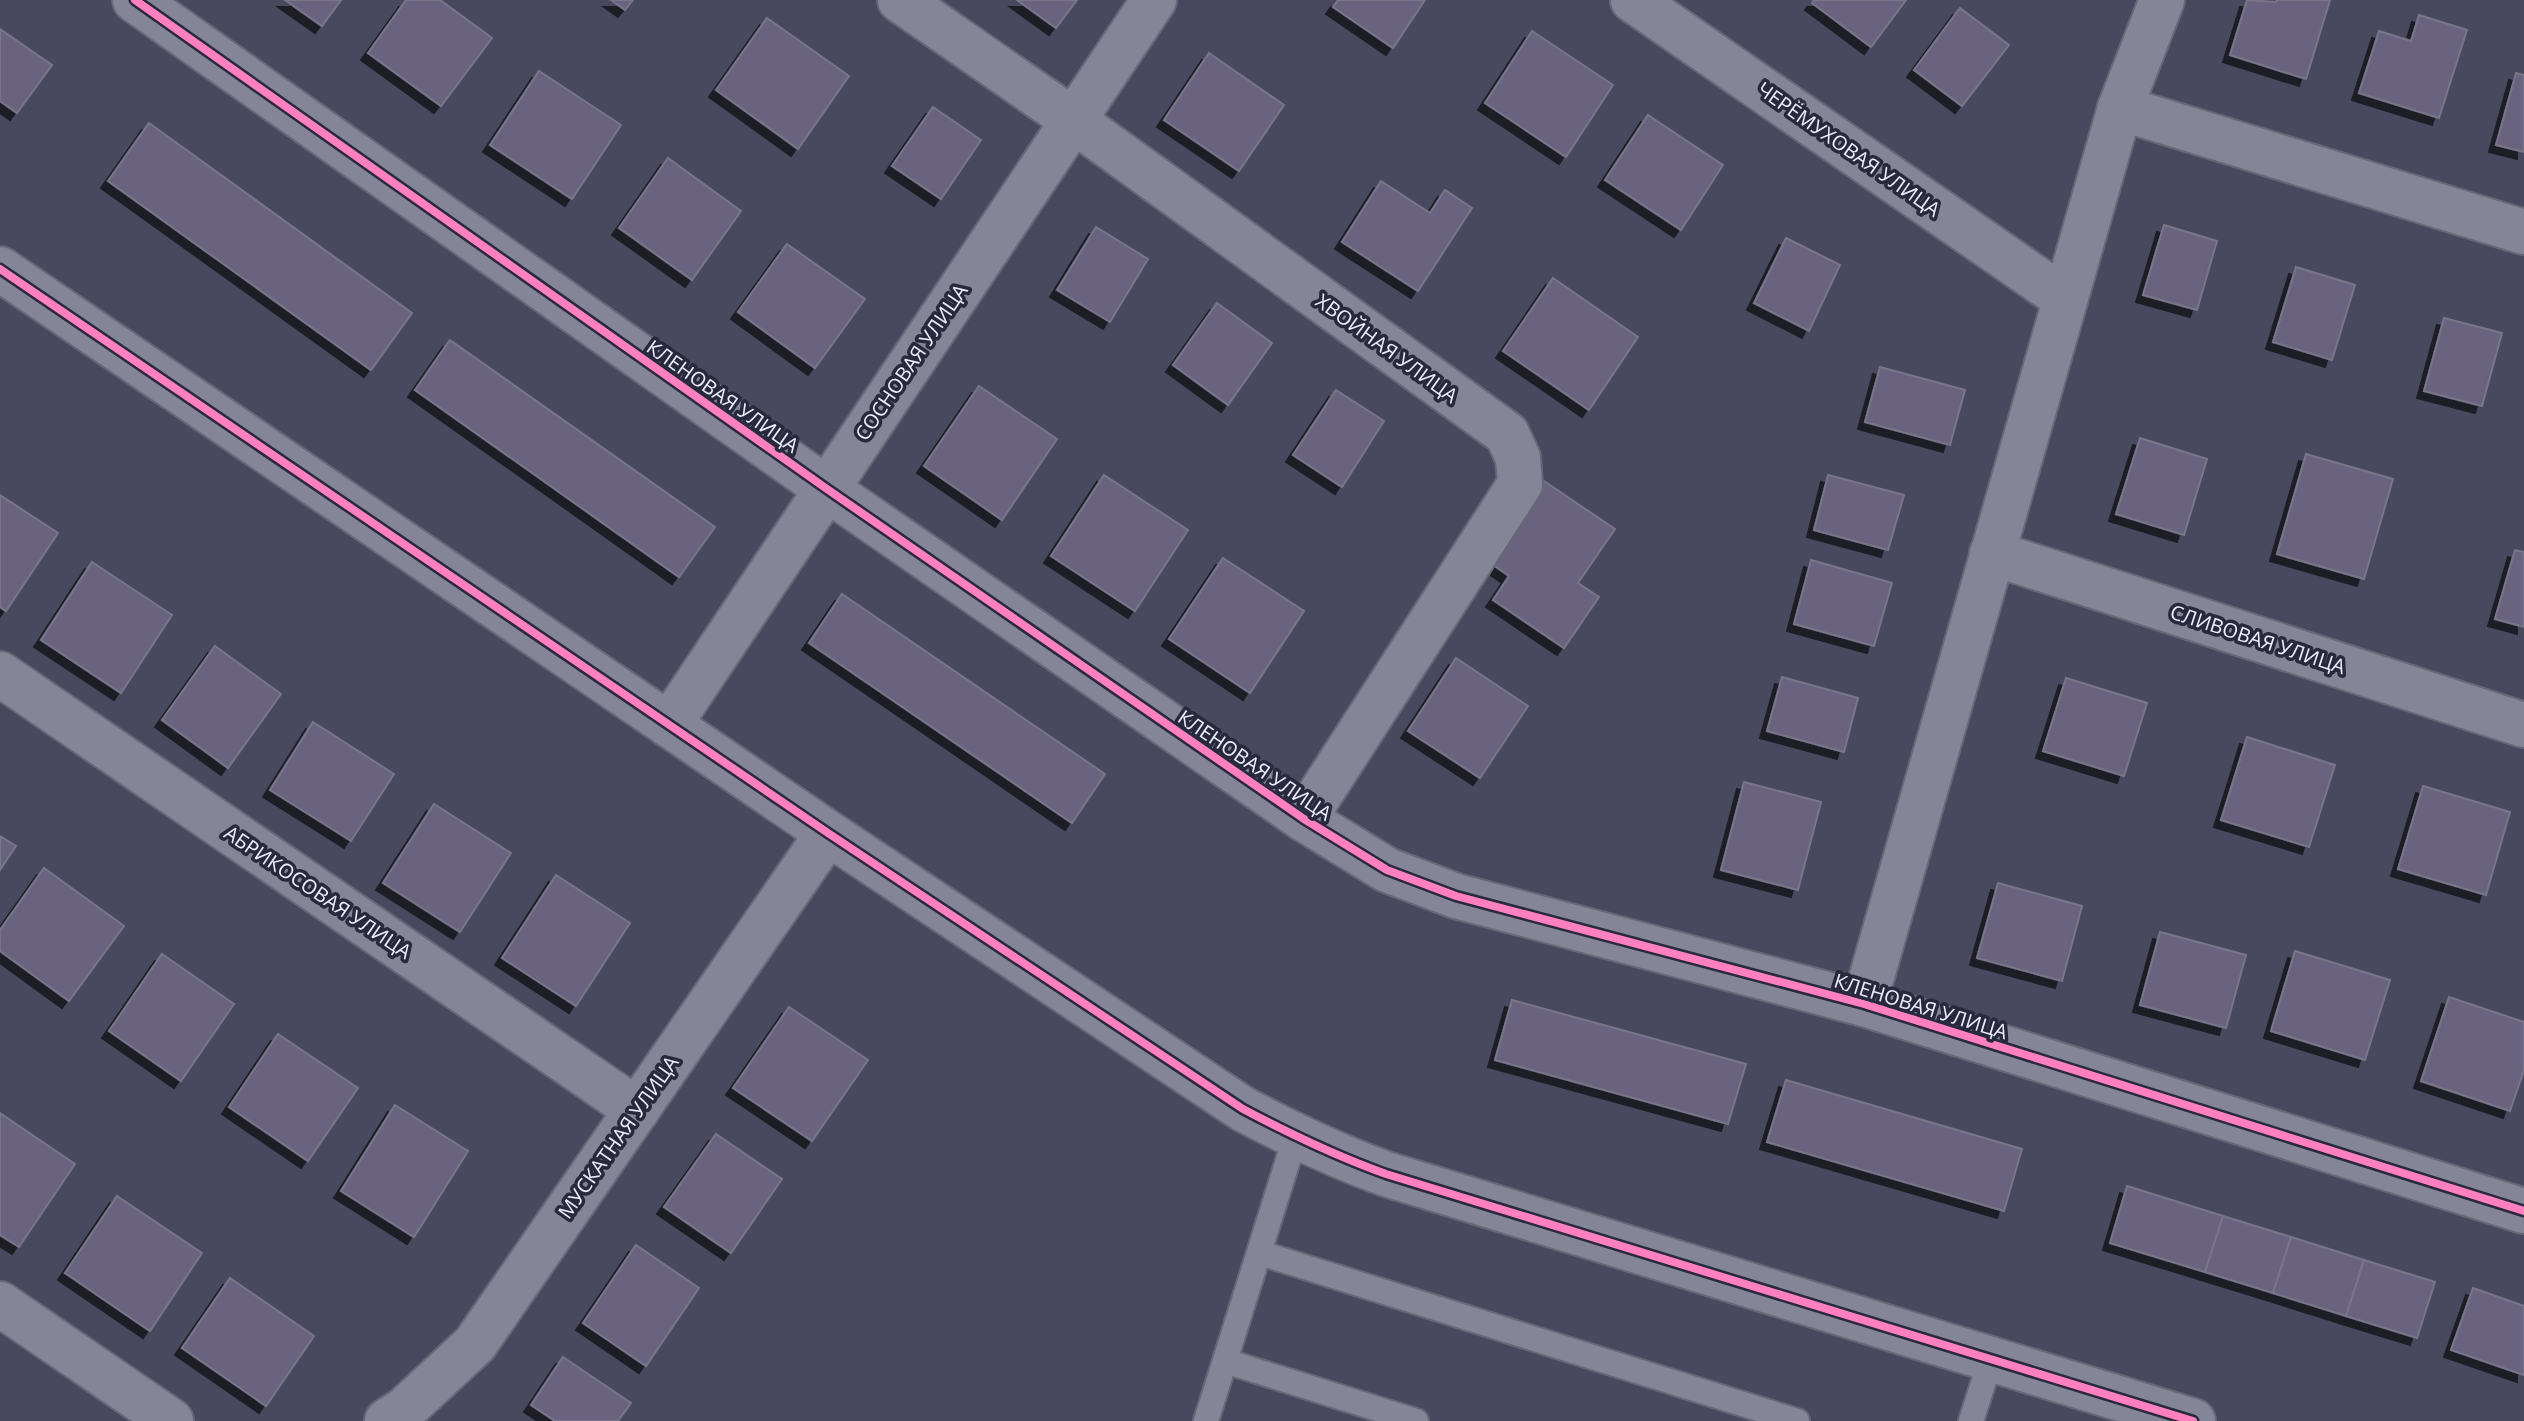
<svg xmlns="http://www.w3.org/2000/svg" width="2524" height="1421" viewBox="0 0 2524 1421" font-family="'Open Sans',sans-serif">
<defs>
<filter id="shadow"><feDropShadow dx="-7" dy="7" stdDeviation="0" flood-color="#0009"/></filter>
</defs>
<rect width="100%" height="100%" fill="#48495f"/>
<!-- building -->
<g fill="#6a637f" stroke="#787688" stroke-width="2" filter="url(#shadow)">
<polygon points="285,0 341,0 322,26"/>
<polygon points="406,0 440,0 492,38 441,106 368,53"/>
<polygon points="611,0 633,0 625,10"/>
<polygon points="1017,0 1077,0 1056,28"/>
<polygon points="1338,0 1425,0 1393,48 1333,7"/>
<polygon points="1814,0 1906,0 1871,47 1812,3"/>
<polygon points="2247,0 2276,2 2277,0 2330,0 2306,79 2230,55"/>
<polygon points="1960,8 2009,45 1962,106 1914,70"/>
<polygon points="2419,15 2467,30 2439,118 2359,93 2379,31 2411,41"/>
<polygon points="767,18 849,76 798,149 716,90"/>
<polygon points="0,29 52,65 17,113 0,101"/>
<polygon points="1532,31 1613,85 1566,157 1485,103"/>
<polygon points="1209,53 1284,105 1239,171 1164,120"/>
<polygon points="539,71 621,125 572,199 490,145"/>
<polygon points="2516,73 2524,75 2524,152 2496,145"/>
<polygon points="933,107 981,140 941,199 892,166"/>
<polygon points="1648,115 1723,165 1681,230 1605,180"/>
<polygon points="149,123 412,313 371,370 108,181"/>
<polygon points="668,158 741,211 692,280 619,228"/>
<polygon points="1381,181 1430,213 1445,190 1472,208 1418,291 1342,242"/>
<polygon points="2164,225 2217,241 2197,310 2143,295"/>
<polygon points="1096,227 1148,259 1110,322 1057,290"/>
<polygon points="1786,238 1840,265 1809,331 1754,303"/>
<polygon points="787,244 865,299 815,368 738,312"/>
<polygon points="2296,267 2355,285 2332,360 2273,342"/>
<polygon points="1553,278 1638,337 1589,410 1503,351"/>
<polygon points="1217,303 1272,343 1228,405 1173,365"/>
<polygon points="2444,318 2502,333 2482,406 2424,391"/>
<polygon points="450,340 715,527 679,577 415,390"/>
<polygon points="1880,367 1965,390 1950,445 1865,422"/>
<polygon points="979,386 1057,439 1002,520 924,466"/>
<polygon points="1336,390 1384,421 1342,487 1293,455"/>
<polygon points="2140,438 2207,459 2184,535 2116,514"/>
<polygon points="2306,454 2393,479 2364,579 2277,554"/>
<polygon points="1104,475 1188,530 1135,611 1051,556"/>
<polygon points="1828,475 1904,495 1888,550 1814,530"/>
<polygon points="1541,479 1615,529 1578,583 1599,597 1564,648 1493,600 1509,576 1486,560"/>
<polygon points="0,495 58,533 6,611 0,607"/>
<polygon points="2515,550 2524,552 2524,627 2495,619"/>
<polygon points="1223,558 1304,611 1250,693 1169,639"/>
<polygon points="1811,560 1892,583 1874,646 1794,624"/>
<polygon points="92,562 172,615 121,693 41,640"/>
<polygon points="842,594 1105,774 1072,823 809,643"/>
<polygon points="215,646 281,694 228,768 162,720"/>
<polygon points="1456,658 1528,706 1480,778 1408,731"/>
<polygon points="1782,677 1858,698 1844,752 1767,731"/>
<polygon points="2066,678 2147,703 2124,776 2043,751"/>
<polygon points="313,722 394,774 351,841 270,790"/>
<polygon points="2247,737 2335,765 2309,847 2221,820"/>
<polygon points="1744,782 1821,802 1798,890 1721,870"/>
<polygon points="2423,786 2510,812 2486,895 2398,869"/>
<polygon points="434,804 511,853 460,932 383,883"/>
<polygon points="0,836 16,846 0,870"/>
<polygon points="44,868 124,926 69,1001 0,951 0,930"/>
<polygon points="556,875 630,923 576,1006 502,958"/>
<polygon points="1998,883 2082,906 2062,981 1977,958"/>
<polygon points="2160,932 2246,955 2226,1028 2140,1005"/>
<polygon points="2295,951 2390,980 2365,1060 2271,1031"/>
<polygon points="162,954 234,1004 181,1081 109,1031"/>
<polygon points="2449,997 2524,1022 2524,1070 2510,1111 2421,1081"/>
<polygon points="1512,1000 1746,1064 1728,1124 1495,1060"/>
<polygon points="789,1007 868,1060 812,1141 733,1088"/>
<polygon points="278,1034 358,1088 308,1161 229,1107"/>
<polygon points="1786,1080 2022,1149 2004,1211 1767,1142"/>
<polygon points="395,1105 468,1151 414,1237 341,1191"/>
<polygon points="0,1113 75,1164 19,1247 0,1235"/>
<polygon points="716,1134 782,1179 731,1253 664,1207"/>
<polygon points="2127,1186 2223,1216 2205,1272 2110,1243"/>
<polygon points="117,1196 202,1253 150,1331 65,1273"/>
<polygon points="2223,1216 2291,1237 2273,1293 2205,1272"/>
<polygon points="2291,1237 2364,1260 2346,1316 2273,1293"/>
<polygon points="636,1245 699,1288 646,1366 583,1323"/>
<polygon points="2364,1260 2435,1282 2417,1338 2346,1316"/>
<polygon points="230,1278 314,1336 266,1406 182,1348"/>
<polygon points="2473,1288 2524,1306 2524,1375 2451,1350"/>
<polygon points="563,1357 631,1403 618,1421 555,1421 531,1405"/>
</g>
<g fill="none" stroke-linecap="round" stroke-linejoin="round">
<!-- lane casing -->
<g stroke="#666777" stroke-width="28">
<g id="lane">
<polyline points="1260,1253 1797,1421"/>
<polyline points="1225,1361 1416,1421"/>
<polyline points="1206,1421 1295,1138"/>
<polyline points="1971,1421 1991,1359"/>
</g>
</g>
<!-- street casing -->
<g stroke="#666777" stroke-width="48">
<g id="street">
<polyline points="135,0 827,489 1304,819 1387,870 1456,896 1864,1004 2524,1211"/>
<polyline points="900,0 1073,120 1507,434 1518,458 1520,484 1304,819"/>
<polyline points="1633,0 2064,298"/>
<polyline points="2120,108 2524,232"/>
<path d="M 0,269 L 828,833 L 1243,1109 C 1290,1134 1336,1156 1386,1174 L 2193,1421"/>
<polyline points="1992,553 2524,725"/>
<polyline points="0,674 637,1110"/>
<polyline points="669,725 1154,0"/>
<polyline points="1864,1004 2120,108 2162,0"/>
<polyline points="0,1304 171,1421"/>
<polyline points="387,1421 404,1410 475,1344 828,833"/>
</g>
</g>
<!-- lane -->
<use href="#lane" stroke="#848596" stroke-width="24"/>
<!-- street -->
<use href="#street" stroke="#848596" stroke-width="44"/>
<!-- cycleway casing -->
<g stroke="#28293c" stroke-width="13">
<g id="cycleway">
<polyline points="135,0 827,489 1304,819 1387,870 1456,896 1864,1004 2524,1211"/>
<path d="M 0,269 L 828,833 L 1243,1109 C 1290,1134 1336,1156 1386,1174 L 2193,1421"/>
</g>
</g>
<!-- cycleway -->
<use href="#cycleway" stroke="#ff80c0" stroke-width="8"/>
</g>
<g text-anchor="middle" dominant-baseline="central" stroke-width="7" stroke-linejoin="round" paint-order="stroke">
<!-- street labels -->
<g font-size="20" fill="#eceefd" stroke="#28293c">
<text transform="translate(1849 149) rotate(35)">ЧЕРЁМУХОВАЯ УЛИЦА</text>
<text transform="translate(1387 348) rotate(36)">ХВОЙНАЯ УЛИЦА</text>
<text transform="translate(911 362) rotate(-56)">СОСНОВАЯ УЛИЦА</text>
<text transform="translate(723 396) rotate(35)">КЛЕНОВАЯ УЛИЦА</text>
<text transform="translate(2258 639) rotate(18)">СЛИВОВАЯ УЛИЦА</text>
<text transform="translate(1255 765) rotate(34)">КЛЕНОВАЯ УЛИЦА</text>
<text transform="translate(318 892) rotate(34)">АБРИКОСОВАЯ УЛИЦА</text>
<text transform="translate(1921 1006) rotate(17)">КЛЕНОВАЯ УЛИЦА</text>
<text transform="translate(618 1137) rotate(-55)">МУСКАТНАЯ УЛИЦА</text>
</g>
</g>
</svg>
